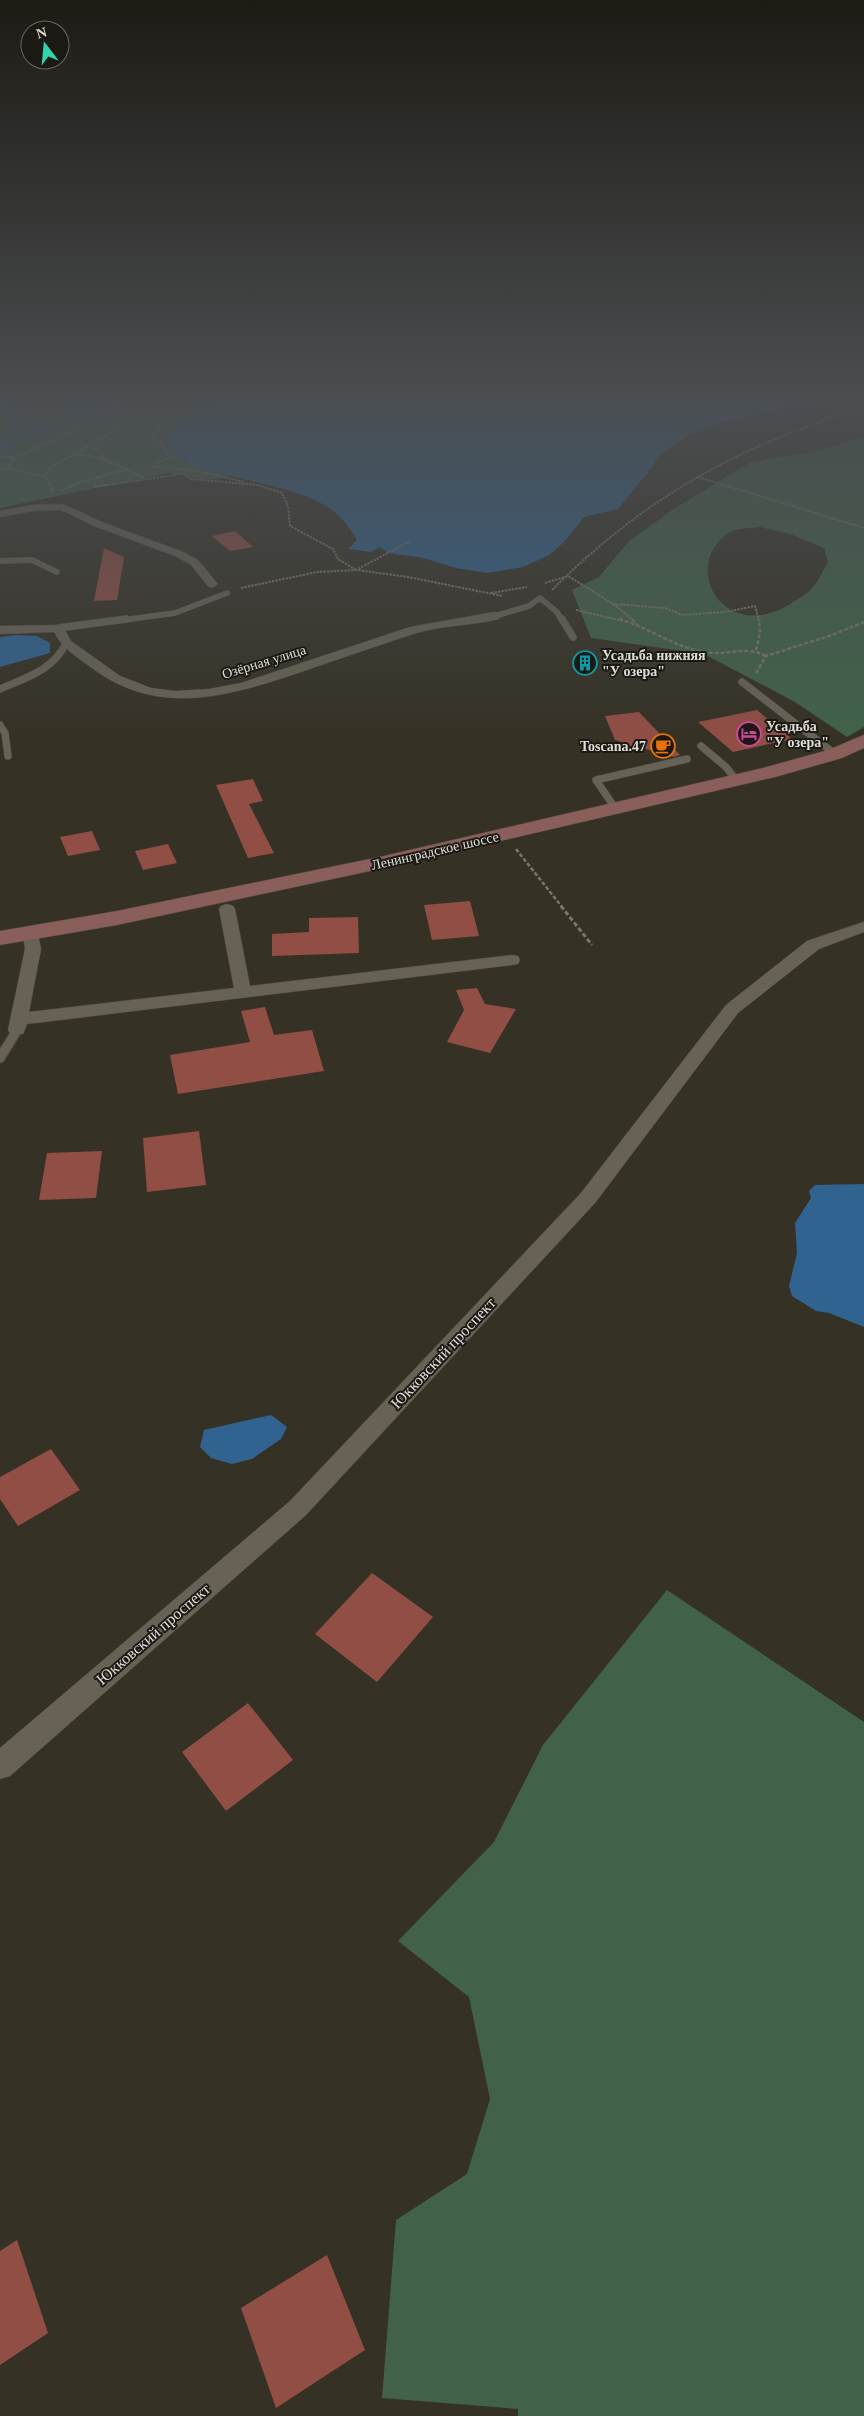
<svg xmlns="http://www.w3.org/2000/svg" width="864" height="2416" viewBox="0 0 864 2416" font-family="Georgia,serif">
<rect width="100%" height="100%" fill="#353125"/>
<!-- green -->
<g fill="#416249" fill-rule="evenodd">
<path d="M 0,401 L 220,401 L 210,404 L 184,462 L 231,477 C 214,480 200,480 183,475 C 178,473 173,475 168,473 L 0,508 Z"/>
<path d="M 864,436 L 864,727 L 847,737 L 795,702 L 704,654 L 591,638 L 572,590 L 599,577 L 629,541 L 675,508 L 749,463 L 819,450 ZM 760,527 L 790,534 L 824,548 L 828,562 C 823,570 819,581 812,588 C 808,594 799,598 793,602 C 724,648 678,565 730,532 C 737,528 752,528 760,527 Z"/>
<polygon points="667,1590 864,1722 864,2416 518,2416 518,2409 382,2398 396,2220 467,2174 490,2099 469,1997 398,1941 494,1842 543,1745"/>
</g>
<!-- water -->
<g fill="#306390">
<path d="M 220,401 L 816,401 L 724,422 L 687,436 L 658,456 L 653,466 L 618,509 L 584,517 L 564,542 L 549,555 L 523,567 L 487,573 L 456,568 L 424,558 L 388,553 L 380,547 L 371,552 L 348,549 L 357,540 C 352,532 346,523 339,516 C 312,488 236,480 198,467 C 182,461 172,456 165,439 C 174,417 199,408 220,401 Z"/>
<polygon points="17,635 37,636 50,643 50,653 0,667 0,637"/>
<polygon points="864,1184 864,1327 829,1313 816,1311 792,1296 789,1286 797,1253 795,1223 811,1198 809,1191 815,1185"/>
<polygon points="271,1415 287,1427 281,1439 252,1459 232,1464 211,1458 200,1447 204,1430"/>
</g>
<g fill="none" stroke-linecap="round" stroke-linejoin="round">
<!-- stream -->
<g stroke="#306390" stroke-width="4">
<polyline points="3,401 20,435"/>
<polyline points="0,450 20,435 118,401"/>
</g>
</g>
<!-- building -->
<g fill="#904e45">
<polygon points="235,531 253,547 230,551 212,536"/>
<polygon points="104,548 124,557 117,600 94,601"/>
<polygon points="757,710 792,739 733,752 698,722"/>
<polygon points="639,712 680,755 674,757 646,749 634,751 628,744 615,740 605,716"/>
<polygon points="253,779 263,801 249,804 274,853 248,858 216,785"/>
<polygon points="92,831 100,850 68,856 60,837"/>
<polygon points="168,844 177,863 143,870 135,851"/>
<polygon points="470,901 479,936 432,940 424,905"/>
<polygon points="358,917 359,953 272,956 272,934 309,932 309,918"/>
<polygon points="477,988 485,1004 516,1009 490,1053 447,1042 464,1010 456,990"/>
<polygon points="265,1007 274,1035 312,1030 324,1071 178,1094 170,1055 250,1042 241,1011"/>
<polygon points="199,1131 206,1185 147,1192 143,1138"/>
<polygon points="102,1151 96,1198 39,1200 47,1153"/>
<polygon points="51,1449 80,1490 18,1526 0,1499 0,1477"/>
<polygon points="372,1573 433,1617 377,1682 315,1634"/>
<polygon points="248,1703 293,1760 226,1811 182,1752"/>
<polygon points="17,2240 48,2333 0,2365 0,2251"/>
<polygon points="327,2255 365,2350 276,2408 241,2308"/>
</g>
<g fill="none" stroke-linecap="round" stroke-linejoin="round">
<!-- service-far2 casing -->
<g stroke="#504c41" stroke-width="6">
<g id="service-far2">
<polyline points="0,561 32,560 57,572"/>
<polyline points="495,616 529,606 540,598 557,612 562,621"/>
<polyline points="116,621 175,613 227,593"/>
</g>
</g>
<!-- service-far1 casing -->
<g stroke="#504c41" stroke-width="8">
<g id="service-far1">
<polyline points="562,619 573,637"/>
<polyline points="58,628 126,619"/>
<polyline points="742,682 835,754"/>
<path d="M 0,689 C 25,678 54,670 66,643"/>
<polyline points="0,725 5,733 8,756"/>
<polyline points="701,746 726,767 736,780"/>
<polyline points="615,808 596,780 687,759"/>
</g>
</g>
<!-- service casing -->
<g stroke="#504c41" stroke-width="11">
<polyline id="service" points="0,1058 16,1032"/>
</g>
<!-- minor casing -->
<g stroke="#504c41" stroke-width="1">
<g id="minor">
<polygon points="63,504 102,522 183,552 198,560 218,584 212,588 208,586 190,564 175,556 94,526 61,510 33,511 0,517 0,511 33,505"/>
<path d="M 495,612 L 501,616 L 499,619 C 471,626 441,625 413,634 C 376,646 339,659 301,672 C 229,696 159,718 92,668 C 77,657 63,649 54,632 L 0,634 L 0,626 L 62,625 L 71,641 L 120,676 L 151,688 L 175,691 L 209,689 L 241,683 L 410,627 Z"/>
<polygon points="227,904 233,906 235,909 250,986 512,955 518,956 520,960 518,964 512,965 27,1024 23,1034 11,1034 8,1030 25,949 23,933 25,930 37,930 41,949 29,1012 234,988 219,909 221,906"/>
<polygon points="864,922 864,932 819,949 738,1013 595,1203 306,1515 10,1776 0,1779 0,1748 290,1501 581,1193 726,1005 807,941"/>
</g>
</g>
<!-- secondary casing -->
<g stroke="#504c41" stroke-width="1">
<polygon id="secondary" points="864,735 864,748 842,758 775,777 384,868 117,925 0,945 0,931 117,911 384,856 763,768 828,750"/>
</g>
<!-- path-far2 -->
<g stroke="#79756b" stroke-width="2" stroke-dasharray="2.5 1" stroke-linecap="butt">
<polyline points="152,408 152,418 160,429 151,435 161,442 169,458 156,463 154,467 194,470 245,482"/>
<polyline points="0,456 14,458"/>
<polyline points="70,456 87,455 106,460"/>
<polyline points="169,458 177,457"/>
<polyline points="0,469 8,468"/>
<polyline points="45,477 8,468 14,458 73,431 145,410"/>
<polyline points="698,477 864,528"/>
<polyline points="144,478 106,460 92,444 145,410 177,401"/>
<polyline points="94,487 181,474 192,479 257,485 282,493 288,506 290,526 333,549 338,559 356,570"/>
<polyline points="60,491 80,482 128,469"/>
<polyline points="51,492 53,489 45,477 49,468 92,444"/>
<polyline points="358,569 410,541"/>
<polyline points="545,583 568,576 615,605 634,621"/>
<polyline points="241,588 317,572 357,570 408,577 503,596"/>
<path d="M 552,590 C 608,534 669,489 740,455 C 780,435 823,421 864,405"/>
<polyline points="491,593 527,587"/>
<polyline points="613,604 665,608 683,615 725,612 755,606 759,621"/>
<polyline points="576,610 623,621"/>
</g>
<!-- path-far1 -->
<g stroke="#79756b" stroke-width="2.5" stroke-dasharray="4 2" stroke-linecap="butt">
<path d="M 619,619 C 652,628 678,651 713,653 C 733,654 747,646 766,656"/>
<polyline points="632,619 639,627"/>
<polyline points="756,650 760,633 759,619"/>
<polyline points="756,673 766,656 832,635 864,622"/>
<polyline points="516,849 562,907"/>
</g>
<!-- path -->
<polyline stroke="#79756b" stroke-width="3" stroke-dasharray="4.5 2.5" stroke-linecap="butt" points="561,906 592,945"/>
<!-- service-far2 -->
<use href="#service-far2" stroke="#676255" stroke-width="5.5"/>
<!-- service-far1 -->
<use href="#service-far1" stroke="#676255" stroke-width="7"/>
<!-- service -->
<use href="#service" stroke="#676255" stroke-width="9"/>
<!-- minor -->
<use href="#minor" fill="#676255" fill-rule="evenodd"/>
<!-- secondary -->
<use href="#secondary" fill="#895e5b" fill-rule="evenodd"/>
</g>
<!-- sky -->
<linearGradient id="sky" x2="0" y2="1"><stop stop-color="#1d1b14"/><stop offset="0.54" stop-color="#4b4e51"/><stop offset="1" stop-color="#4b4e51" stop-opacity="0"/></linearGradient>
<rect width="864" height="739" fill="url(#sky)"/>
<!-- icons -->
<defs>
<g id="building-ring" transform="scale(1.25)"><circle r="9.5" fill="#1b1913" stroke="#0f9aa8" stroke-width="1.5"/><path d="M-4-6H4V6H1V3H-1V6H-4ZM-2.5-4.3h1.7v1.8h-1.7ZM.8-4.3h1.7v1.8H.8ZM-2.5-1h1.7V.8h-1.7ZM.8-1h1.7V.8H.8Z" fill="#0f9aa8"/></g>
<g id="hotel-ring" transform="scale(1.25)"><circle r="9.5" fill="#1b1913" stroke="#d1479c" stroke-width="1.5"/><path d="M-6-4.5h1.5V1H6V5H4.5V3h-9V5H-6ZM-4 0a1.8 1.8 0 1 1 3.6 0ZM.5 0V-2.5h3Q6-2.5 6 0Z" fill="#d1479c"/></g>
<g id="cafe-ring" transform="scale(1.25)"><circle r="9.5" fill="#1b1913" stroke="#e8710a" stroke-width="1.5"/><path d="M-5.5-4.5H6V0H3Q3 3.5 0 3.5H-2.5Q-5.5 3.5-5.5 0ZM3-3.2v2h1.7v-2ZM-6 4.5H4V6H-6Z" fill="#e8710a"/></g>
</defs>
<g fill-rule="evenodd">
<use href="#building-ring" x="585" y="663"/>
<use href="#hotel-ring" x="749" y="734"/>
<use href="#cafe-ring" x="663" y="746"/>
</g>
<g text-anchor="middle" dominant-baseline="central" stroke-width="4" stroke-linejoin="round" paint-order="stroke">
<!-- far-poi labels -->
<g font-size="14" font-weight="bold" fill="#e0ddd6" stroke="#1b1913" text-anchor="start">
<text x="602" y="655">Усадьба нижняя<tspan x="602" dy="16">"У озера"</tspan></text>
<text x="766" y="726">Усадьба<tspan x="766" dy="16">"У озера"</tspan></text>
<text x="646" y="746" text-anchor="end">Toscana.47</text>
</g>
<!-- far-street labels -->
<g font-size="14" fill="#e0ddd6" stroke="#1b1913">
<text transform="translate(264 662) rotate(-17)">Озёрная улица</text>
<text transform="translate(435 851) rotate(-13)">Ленинградское шоссе</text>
</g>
<!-- street labels -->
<g font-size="16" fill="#e0ddd6" stroke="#1b1913">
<text transform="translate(443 1353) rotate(-47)">Юкковский проспект</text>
<text transform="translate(153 1634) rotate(-41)">Юкковский проспект</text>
</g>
</g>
<!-- north arrow -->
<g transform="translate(45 45) rotate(344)"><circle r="24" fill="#1b1913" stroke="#6a6761"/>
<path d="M0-4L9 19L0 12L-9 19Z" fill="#2fd4aa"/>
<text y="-8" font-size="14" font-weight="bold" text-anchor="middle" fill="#e0ddd6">N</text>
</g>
</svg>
